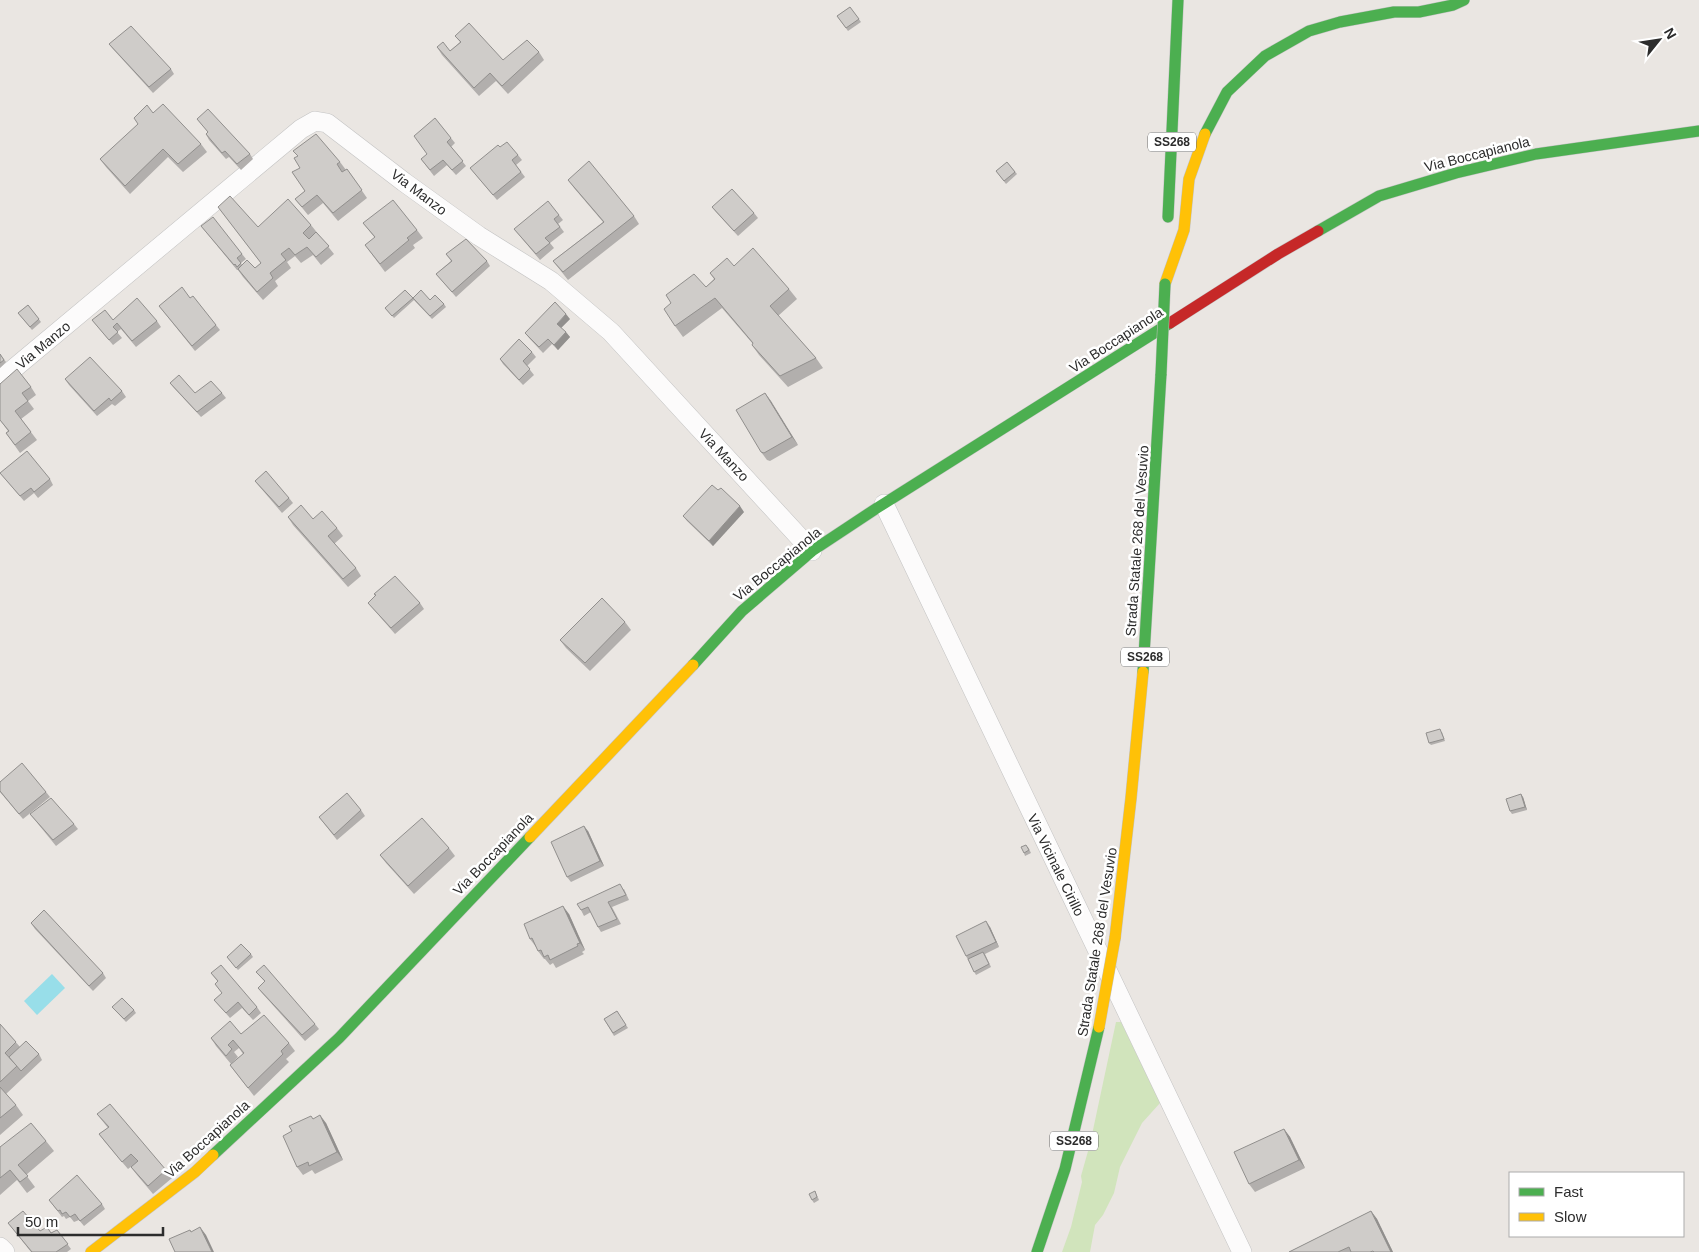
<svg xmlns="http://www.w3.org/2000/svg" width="1699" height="1252" viewBox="0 0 1699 1252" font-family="Arial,sans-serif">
<rect width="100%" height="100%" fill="#eae6e2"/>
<!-- green -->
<polygon fill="#d1e4bc" points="1116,1022 1121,1022 1160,1103 1142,1123 1120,1167 1114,1193 1103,1215 1095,1225 1090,1252 1062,1252 1071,1227 1082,1182 1081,1176 1090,1144"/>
<!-- water -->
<polygon fill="#98dee9" points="52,974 65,988 37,1015 24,1001"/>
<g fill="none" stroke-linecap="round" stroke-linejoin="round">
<!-- street casing -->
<g stroke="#c3c3c3" stroke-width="20">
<g id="street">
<polyline points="0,380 301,129 315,121 327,123 404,182 479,236 551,281 611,332 812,551"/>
<polyline points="884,504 1242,1252"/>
<polyline points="0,1247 5,1252"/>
</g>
</g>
<!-- fast casing -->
<g stroke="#c3c3c3" stroke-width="12">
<g id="fast">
<polyline points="1205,134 1227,92 1265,56 1309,31 1340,22 1394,12 1419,12 1453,5 1464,0"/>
<polyline points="1168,217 1178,0"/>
<polyline points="1318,231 1379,196 1456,173 1536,154 1699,131"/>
<polyline points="693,665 742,611 812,551 877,508 1170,323"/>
<polyline points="1143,672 1161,374"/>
<polyline points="213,1155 339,1038 530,837"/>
<polyline points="1037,1252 1065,1169 1099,1027"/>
</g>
</g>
<!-- slow casing -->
<g stroke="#c3c3c3" stroke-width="12">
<g id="slow">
<polyline points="1165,284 1184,230 1189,179 1205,134"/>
<polyline points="530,837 693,665"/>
<polyline points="1115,938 1131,798 1143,672"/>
<polyline points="91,1252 195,1172 213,1155"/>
</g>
</g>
<!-- jam casing -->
<g stroke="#c3c3c3" stroke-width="12">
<polyline id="jam" points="1170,323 1278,254 1318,231"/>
</g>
<!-- street -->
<use href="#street" stroke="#fcfbfb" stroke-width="19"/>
<!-- fast -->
<use href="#fast" stroke="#4caf50" stroke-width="11"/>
<!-- slow -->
<use href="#slow" stroke="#ffc107" stroke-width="11"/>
<!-- jam -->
<use href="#jam" stroke="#c62828" stroke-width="11"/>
<!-- fast-bridge casing -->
<g stroke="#c6c4c2" stroke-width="12" stroke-linecap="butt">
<polyline id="fast-bridge" points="1161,374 1165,284"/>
</g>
<!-- slow-bridge casing -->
<g stroke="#c6c4c2" stroke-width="12" stroke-linecap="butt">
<polyline id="slow-bridge" points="1099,1027 1115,938"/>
</g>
<!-- fast-bridge -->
<use href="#fast-bridge" stroke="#4caf50" stroke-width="11"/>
<!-- slow-bridge -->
<use href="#slow-bridge" stroke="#ffc107" stroke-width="11"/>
</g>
<!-- wall -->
<g fill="#b2afad">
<polygon points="850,7 861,22 848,31 837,16"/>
<polygon points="455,36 503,60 539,52 544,60 508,94 496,81 479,96 442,55 437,47 450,51 460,42"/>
<polygon points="109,44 171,69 174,74 153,93 113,49"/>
<polygon points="153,113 201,144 207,152 183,172 168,157 130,194 106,167 100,159"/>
<polygon points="197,119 250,154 253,159 241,170 229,157 226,159 209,140 206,134 208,132"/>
<polygon points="451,138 455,143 451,147 466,166 456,175 447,165 434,176 421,159"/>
<polygon points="500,147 518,155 522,160 516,165 525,177 497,200 470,168"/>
<polygon points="340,162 346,170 347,169 367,198 338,221 323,203 308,215 295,199 305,191 292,172"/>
<polygon points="1007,162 1017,174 1006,184 996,171"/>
<polygon points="568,180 634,216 639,224 568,280 553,261 603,222 574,188"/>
<polygon points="218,207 258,227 311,225 334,254 321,265 313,255 301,263 295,256 287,262 291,268 275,281 278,286 263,300 243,277 238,270 237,270 201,226 242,254 246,259 241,263 242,265 255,268 261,263"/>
<polygon points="712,207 754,213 758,218 738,236 716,212"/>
<polygon points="559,215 563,220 558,224 564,232 550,243 554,248 540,260 514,229"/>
<polygon points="363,223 417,230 423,238 413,245 415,248 385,272 365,245 375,238"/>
<polygon points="446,254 487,261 490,266 456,297 436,274 451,261"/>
<polygon points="734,266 789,289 797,299 778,316 816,358 823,368 788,387 759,355 752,345 753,344 722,308 683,337 675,326 706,287 714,279 710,273"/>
<polygon points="190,298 216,325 220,330 195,351 159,306"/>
<polygon points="413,298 430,300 444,304 446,307 432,319 414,300 394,318 385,308"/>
<polygon points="28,305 41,322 32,330 18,313"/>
<polygon points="570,319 561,328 570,337 558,350 552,344 543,353 529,338 525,333"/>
<polygon points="92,320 157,321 161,327 136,347 121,329 117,332 122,338 113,345"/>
<polygon points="532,352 536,357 527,366 534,375 523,385 503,364 500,359"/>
<polygon points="0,354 6,362 0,368"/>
<polygon points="65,379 122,391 126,397 115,406 112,404 97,416 69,385"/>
<polygon points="170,383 195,393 222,393 226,398 201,417 174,388"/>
<polygon points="0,384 31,387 36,395 28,401 34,409 21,419 37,440 20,453 6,433 8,431 0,420"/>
<polygon points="765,393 798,445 770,461 767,460 761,452"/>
<polygon points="0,473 50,479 53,485 38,498 34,493 24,501"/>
<polygon points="255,481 289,498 293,503 282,513 259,486"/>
<polygon points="744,512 713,546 687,521 683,516"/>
<polygon points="288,517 313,519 337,528 343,536 334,544 356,568 361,576 348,587 293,525"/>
<polygon points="374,594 420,603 424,609 395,634 368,603 375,596"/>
<polygon points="625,622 631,630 590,671 566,648 560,640"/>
<polygon points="1442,732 1445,741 1431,745 1429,743"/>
<polygon points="0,782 46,792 50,797 23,819 0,792"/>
<polygon points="1523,797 1527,810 1512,814 1510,811"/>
<polygon points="361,810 365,816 337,840 319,817"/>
<polygon points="30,814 74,824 78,829 56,846"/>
<polygon points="588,831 604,866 571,882 567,877"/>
<polygon points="1028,847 1031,853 1025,856 1024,853"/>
<polygon points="449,848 455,856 414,894 386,863 380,855"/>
<polygon points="624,889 629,900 612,907 621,924 601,932 598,927 591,912 584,916 581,910"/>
<polygon points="569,914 585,950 582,952 584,954 556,968 553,963 550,965 545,959 544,959 538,951 536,946 536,947 530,939"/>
<polygon points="31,923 103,973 106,978 93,991 35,929"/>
<polygon points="990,927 999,947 985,954 991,967 976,975 966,956"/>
<polygon points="251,954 253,957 238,970 227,957"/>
<polygon points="256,972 315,1024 319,1029 305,1041 262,993 258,988 265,982"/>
<polygon points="211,973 257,1007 261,1013 253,1020 242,1008 230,1018 214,1000 222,993 215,984 218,982"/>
<polygon points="112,1007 134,1010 136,1013 126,1022"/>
<polygon points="617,1011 628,1028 614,1036 604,1019"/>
<polygon points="0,1024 20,1047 39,1054 42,1060 6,1094 16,1105 23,1115 0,1135"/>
<polygon points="241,1034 289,1043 295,1051 286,1059 289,1062 254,1096 230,1065 243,1054 239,1048 234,1052 238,1057 231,1064 216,1046 211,1038"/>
<polygon points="97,1114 166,1170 172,1178 153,1194 137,1175 131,1167 137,1162 128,1169 105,1142 99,1134 108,1128"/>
<polygon points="313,1119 326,1123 343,1160 315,1174 312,1170 303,1175 297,1167 292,1131"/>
<polygon points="1284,1129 1290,1137 1305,1168 1255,1192 1249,1184"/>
<polygon points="46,1141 54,1151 26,1175 35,1187 27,1193 17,1180 0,1195 0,1147"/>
<polygon points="815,1191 819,1200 814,1203 812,1200"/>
<polygon points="49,1200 102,1204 105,1209 84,1226 79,1220 74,1222 70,1217 66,1219 64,1216 62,1217"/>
<polygon points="1371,1211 1377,1219 1393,1252 1289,1252"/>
<polygon points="8,1223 40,1231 51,1233 57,1230 71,1249 67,1252 31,1252"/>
</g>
<!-- shaded-wall -->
<g fill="#918f8d">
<polygon points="566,314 570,319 560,329 557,324"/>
<polygon points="566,332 570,337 558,350 554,345"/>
<polygon points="765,393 771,401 798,445 792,437"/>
<polygon points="740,506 744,512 713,546 709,541"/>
<polygon points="1521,794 1523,797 1527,810 1525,807"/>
<polygon points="584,826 588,831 604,866 600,861"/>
<polygon points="563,906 569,914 585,950 580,943"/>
<polygon points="986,921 990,927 999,947 996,942"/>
<polygon points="320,1115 326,1123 343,1160 337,1152"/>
<polygon points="1284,1129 1290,1137 1305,1168 1299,1160"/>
<polygon points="1371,1211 1377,1219 1393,1252 1391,1252"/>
<polygon points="200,1227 206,1235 214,1252 212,1252"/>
</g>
<!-- building -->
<g fill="#cfccc9" stroke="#918f8d">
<polygon points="850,7 859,19 846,28 837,16"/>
<polygon points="469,23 503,60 527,40 539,52 502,86 490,73 474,88 437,47 443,42 450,51 461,42 455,36"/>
<polygon points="131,26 171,69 149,87 109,44"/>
<polygon points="163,104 201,144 178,164 163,149 125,186 100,159 138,124 134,118 147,105 153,113"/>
<polygon points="208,109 250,154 237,164 225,151 222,153 206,134 208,132 197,119"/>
<polygon points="435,118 451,138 447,142 463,161 452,170 443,160 430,170 421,159 427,154 414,136"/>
<polygon points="316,134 340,162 337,164 342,172 347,169 362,190 333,213 317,195 302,207 295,199 305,191 292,172 300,168 294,158 298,156 293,151"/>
<polygon points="507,142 518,155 512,160 521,172 493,195 470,168 498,145 500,147"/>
<polygon points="589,161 634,216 563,272 553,261 604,222 568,180"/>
<polygon points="1007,162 1015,172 1004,181 996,171"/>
<polygon points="732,189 754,213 734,231 712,207"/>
<polygon points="230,196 258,227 288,199 311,225 303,233 309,239 316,232 329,246 316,257 307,247 295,255 289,248 281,254 286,260 270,273 273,278 257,292 238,269 247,260 255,268 261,263 218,207"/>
<polygon points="393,200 417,230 407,238 409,240 380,264 365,245 375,237 363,223"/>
<polygon points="548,201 559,215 554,219 560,227 545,238 550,243 536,254 514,229"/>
<polygon points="213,217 242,254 237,258 241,263 237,267 235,264 234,265 201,226"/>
<polygon points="466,239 487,261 452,292 436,274 452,261 446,254"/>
<polygon points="753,248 789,289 770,306 816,358 780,376 752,345 753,343 715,298 675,326 664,309 671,303 666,295 694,274 706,287 715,279 710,273 727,258 734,266"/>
<polygon points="182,287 190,298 193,296 216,325 192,346 159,306"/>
<polygon points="405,290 413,298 421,290 430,300 435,295 444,304 430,316 413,298 392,316 385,308"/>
<polygon points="137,298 157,321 132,341 117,323 113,327 118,332 109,340 92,320 105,310 113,320"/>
<polygon points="555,302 566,314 557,324 566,332 554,345 548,339 539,347 525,333"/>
<polygon points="28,305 39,319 30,327 18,313"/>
<polygon points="519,339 532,352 523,361 530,369 519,380 500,359"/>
<polygon points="0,354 4,360 0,363"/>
<polygon points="90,357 122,391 111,401 109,398 94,411 65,379"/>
<polygon points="17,369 31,387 22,393 28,401 15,411 31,432 15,445 6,433 9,431 0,420 0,384"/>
<polygon points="179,375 195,393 211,381 222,393 197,412 170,383"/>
<polygon points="765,393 792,437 764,453 761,452 736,410"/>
<polygon points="27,451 50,479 34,492 31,488 20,496 0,473"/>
<polygon points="266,471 289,498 279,507 255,481"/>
<polygon points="712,485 718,490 721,488 740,506 709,541 683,516"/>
<polygon points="301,505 313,519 322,511 337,528 328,536 356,568 343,579 288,517"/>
<polygon points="395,576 420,603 391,628 368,603 376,595 374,594"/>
<polygon points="602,598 625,622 585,663 560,640"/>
<polygon points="1440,729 1444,739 1429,743 1426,733"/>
<polygon points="22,763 46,792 19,814 0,791 0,782"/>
<polygon points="347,793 361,810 334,835 319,817"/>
<polygon points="1521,794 1525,807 1510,811 1506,799"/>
<polygon points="51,798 74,824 53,840 30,814"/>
<polygon points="422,818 449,848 408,886 380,855"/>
<polygon points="584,826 600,861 567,877 551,842"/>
<polygon points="1026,845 1029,850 1024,853 1021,847"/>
<polygon points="620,884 626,895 608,902 617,919 598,927 588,907 581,910 577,904"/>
<polygon points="563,906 580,943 577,944 578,946 550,960 548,955 544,957 541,950 538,951 532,938 530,939 524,924"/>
<polygon points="44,910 103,973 89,986 31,923"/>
<polygon points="986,921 996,942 966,956 956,936"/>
<polygon points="241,944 251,954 236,968 227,957"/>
<polygon points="983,952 989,964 974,972 968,959"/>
<polygon points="221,965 257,1007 249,1015 238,1002 226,1013 214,1000 222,993 215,984 218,981 211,973"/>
<polygon points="264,965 315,1024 302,1035 258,988 265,981 256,972"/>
<polygon points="122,998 134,1010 124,1019 112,1007"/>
<polygon points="617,1011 626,1025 613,1033 604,1019"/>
<polygon points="264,1015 289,1043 281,1051 283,1054 248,1088 230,1065 244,1053 233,1040 228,1045 232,1049 226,1056 211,1038 230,1021 241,1034"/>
<polygon points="0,1024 16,1042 5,1053 17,1066 0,1082"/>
<polygon points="26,1041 39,1054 21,1071 9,1057"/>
<polygon points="0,1087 16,1105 0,1118"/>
<polygon points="110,1104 166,1170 148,1186 131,1167 138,1161 131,1154 122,1162 99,1134 109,1127 97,1114"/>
<polygon points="320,1115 337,1152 309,1166 308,1162 297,1167 283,1136 292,1131 289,1126 311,1116 313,1119"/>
<polygon points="31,1123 46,1141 18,1165 28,1176 20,1182 10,1170 0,1178 0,1147"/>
<polygon points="1284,1129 1299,1160 1249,1184 1234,1152"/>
<polygon points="77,1175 102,1204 80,1221 75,1214 70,1217 66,1212 62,1214 60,1210 58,1211 49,1200"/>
<polygon points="815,1191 817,1197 812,1200 809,1194"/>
<polygon points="23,1211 40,1231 47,1227 51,1233 57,1230 68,1244 56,1252 32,1252 8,1223"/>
<polygon points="1371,1211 1391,1252 1374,1252 1373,1251 1370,1252 1351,1252 1349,1247 1338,1252 1289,1252"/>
<polygon points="200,1227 212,1252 175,1252 169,1239 190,1230 191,1232"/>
</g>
<g text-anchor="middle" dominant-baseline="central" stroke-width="5" stroke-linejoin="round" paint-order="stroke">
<!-- shield labels -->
<g fill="#fff" stroke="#6b6b6b" stroke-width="1">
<rect x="1148" y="132.5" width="48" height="19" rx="4"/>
<rect x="1121" y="647.5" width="48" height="19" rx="4"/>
<rect x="1050" y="1131.5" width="48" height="19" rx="4"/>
</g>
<g font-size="12" font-weight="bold" fill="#2c2c2c">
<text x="1172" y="142">SS268</text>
<text x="1145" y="657">SS268</text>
<text x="1074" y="1141">SS268</text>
</g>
<!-- street labels -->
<g font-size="14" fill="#2c2c2c" stroke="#fff">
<text transform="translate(1477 154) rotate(-14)">Via Boccapianola</text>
<text transform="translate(419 192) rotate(37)">Via Manzo</text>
<text transform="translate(1116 340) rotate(-33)">Via Boccapianola</text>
<text transform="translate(43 345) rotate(-40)">Via Manzo</text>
<text transform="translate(724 455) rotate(47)">Via Manzo</text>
<text transform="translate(1137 541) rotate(-86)">Strada Statale 268 del Vesuvio</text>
<text transform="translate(777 564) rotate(-39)">Via Boccapianola</text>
<text transform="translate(493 854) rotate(-46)">Via Boccapianola</text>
<text transform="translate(1056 865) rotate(64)">Via Vicinale Cirillo</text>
<text transform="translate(1097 942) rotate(-81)">Strada Statale 268 del Vesuvio</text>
<text transform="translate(207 1139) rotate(-42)">Via Boccapianola</text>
</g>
</g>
<!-- legend -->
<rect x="1509" y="1172" width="175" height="65" fill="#ffffff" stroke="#ababab"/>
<rect x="1519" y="1188" width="25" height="8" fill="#4caf50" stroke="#ababab"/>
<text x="1554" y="1197" font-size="15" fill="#2c2c2c">Fast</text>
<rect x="1519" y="1213" width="25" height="8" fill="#ffc107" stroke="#ababab"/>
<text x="1554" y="1222" font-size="15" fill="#2c2c2c">Slow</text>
<!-- north arrow -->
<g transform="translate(1659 40) rotate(60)" stroke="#ffffff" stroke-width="4" paint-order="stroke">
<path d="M0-4L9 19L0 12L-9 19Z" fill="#2c2c2c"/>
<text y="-8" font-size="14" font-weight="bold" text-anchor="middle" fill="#2c2c2c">N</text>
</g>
<!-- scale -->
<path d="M18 1227v8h145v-8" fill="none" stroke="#2c2c2c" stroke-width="2.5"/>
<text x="25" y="1227" font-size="15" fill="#2c2c2c" stroke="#ffffff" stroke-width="4" paint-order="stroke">50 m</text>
</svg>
